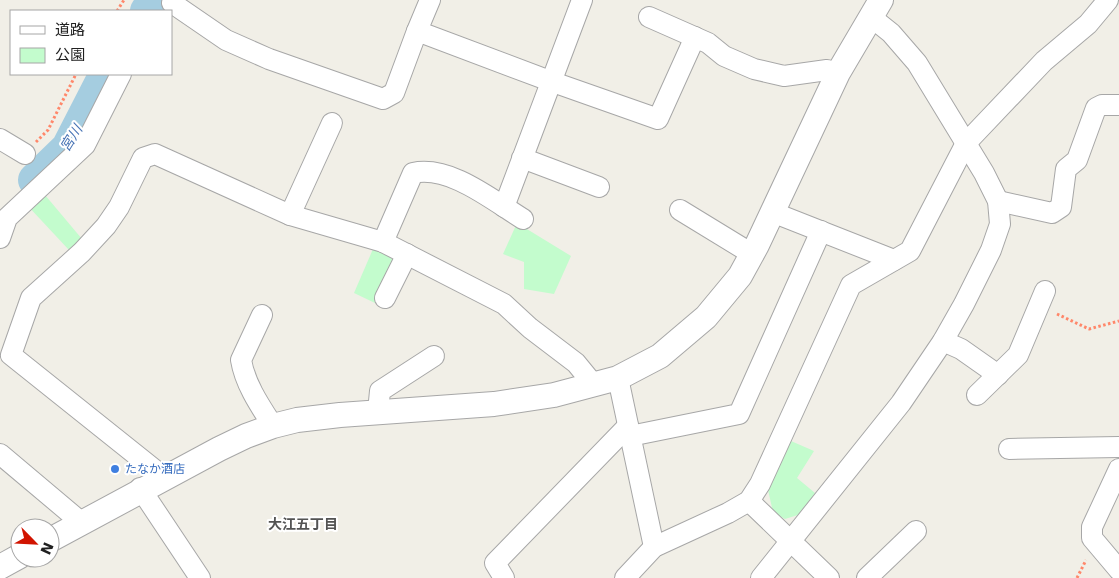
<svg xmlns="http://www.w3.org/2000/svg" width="1119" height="578" viewBox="0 0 1119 578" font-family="'DejaVu Sans','Noto Sans JP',sans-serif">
<rect width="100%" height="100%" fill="#f1efe7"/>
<!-- park -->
<g fill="#c3fccd">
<polygon points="45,195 82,239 69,250 27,205"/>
<polygon points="517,223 571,256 554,294 524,289 524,262 503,254"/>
<polygon points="373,249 397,259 375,303 354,293"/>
<polygon points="791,441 814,451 797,478 815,493 801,514 785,519 773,512 768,490"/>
</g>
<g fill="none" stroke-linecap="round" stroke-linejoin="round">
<!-- river -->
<g stroke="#a5cde0" stroke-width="34">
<polyline points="147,11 155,0"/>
<polyline points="35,180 68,148 106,74"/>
</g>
<!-- minor casing -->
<g stroke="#a7a7a7" stroke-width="22">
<g id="minor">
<polyline points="430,0 417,31 550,81 658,119 695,37"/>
<polyline points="172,3 226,40 269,59 383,99 394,93 417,31"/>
<polyline points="649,17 708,43 724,56 754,69 784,76 827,70 838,73"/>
<polyline points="0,139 25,154"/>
<polyline points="522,158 599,187"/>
<polyline points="998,201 1052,213 1061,207 1066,169 1077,160 1096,108 1102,105 1119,105"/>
<polyline points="504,207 582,0"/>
<polyline points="680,210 752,254"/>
<polyline points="772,212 894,260"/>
<polyline points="290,215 332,123"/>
<polyline points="0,238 7,218 85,145 121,74"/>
<path d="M 383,242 L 413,173 C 450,165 492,200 523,219"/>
<polyline points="385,298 407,254"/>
<path d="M 262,315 L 241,360 C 245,384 260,406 273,426"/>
<polyline points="943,341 961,349 998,375"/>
<polyline points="618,378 654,547"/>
<polyline points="977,395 1018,355 1045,291"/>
<polyline points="378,412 380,391 434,356"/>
<polyline points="630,436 739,414 821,231"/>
<polyline points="1009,449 1119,447"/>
<polyline points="0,454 82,523"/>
<polyline points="1119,469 1092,527 1092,538 1119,570"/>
<polyline points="165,478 11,355 31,298 82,252 106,226 119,207 143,158 155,154 290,215 383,242 504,304 530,328 576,363 594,385"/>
<polyline points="140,488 200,578"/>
<polyline points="749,501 829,578"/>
<polyline points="504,578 495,563 628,426"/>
<polyline points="625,578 654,547 728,513 749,501 760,484 851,285 910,251 966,143 1044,61 1088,24 1108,0"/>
<polyline points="761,578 901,403 943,341 964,304 991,250 1000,224 998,201 984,173 917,63 891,33 871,17"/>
<polyline points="867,578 916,531"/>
</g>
</g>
<!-- tertiary casing -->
<g stroke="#a7a7a7" stroke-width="26">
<g id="tertiary">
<polyline points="50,540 219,449 246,436 273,426 297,420 340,415 494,404 554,395 618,378 660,356 706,317 740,276 757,245 838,73 881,0"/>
<polyline points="0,567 20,556"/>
</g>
</g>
<!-- path -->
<g stroke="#ff876a" stroke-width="3" stroke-dasharray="2.5 2.5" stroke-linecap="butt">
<polyline points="117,11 124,0"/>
<polyline points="36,142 48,130 76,74"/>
<polyline points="1057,314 1089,329 1119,321"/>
<polyline points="1077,578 1086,560"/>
</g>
<!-- minor -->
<use href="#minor" stroke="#fff" stroke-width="20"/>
<!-- tertiary -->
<use href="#tertiary" stroke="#fff" stroke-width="24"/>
</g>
<!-- markers -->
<circle fill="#3f7fe0" stroke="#fff" stroke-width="2" cx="115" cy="469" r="5"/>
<g text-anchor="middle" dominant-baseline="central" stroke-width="4" stroke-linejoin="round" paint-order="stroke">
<!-- shop labels -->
<g font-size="12" fill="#366cbe" stroke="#fff" text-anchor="start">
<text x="125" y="469">たなか酒店</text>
</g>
<!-- water labels -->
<g font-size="14" font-style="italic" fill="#4874b5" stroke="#fff">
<text transform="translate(71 138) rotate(-58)">宮川</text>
</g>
<!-- neighbourhood labels -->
<g font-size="14" font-weight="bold" fill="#535353" stroke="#fff">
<text x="303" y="524">大江五丁目</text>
</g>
</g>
<!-- legend -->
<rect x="10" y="10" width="162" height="65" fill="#ffffff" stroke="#a6a6a6"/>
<rect x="20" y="26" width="25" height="8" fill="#ffffff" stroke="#a6a6a6"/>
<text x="55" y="35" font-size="15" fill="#202020">道路</text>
<rect x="20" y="48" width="25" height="15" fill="#c3fccd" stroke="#a6a6a6"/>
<text x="55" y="60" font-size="15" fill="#202020">公園</text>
<!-- north arrow -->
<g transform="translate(35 543) rotate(114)"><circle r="24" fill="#ffffff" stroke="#a6a6a6"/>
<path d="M0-4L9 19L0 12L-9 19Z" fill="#d11400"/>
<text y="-8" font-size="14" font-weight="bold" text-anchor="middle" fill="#202020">N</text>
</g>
</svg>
